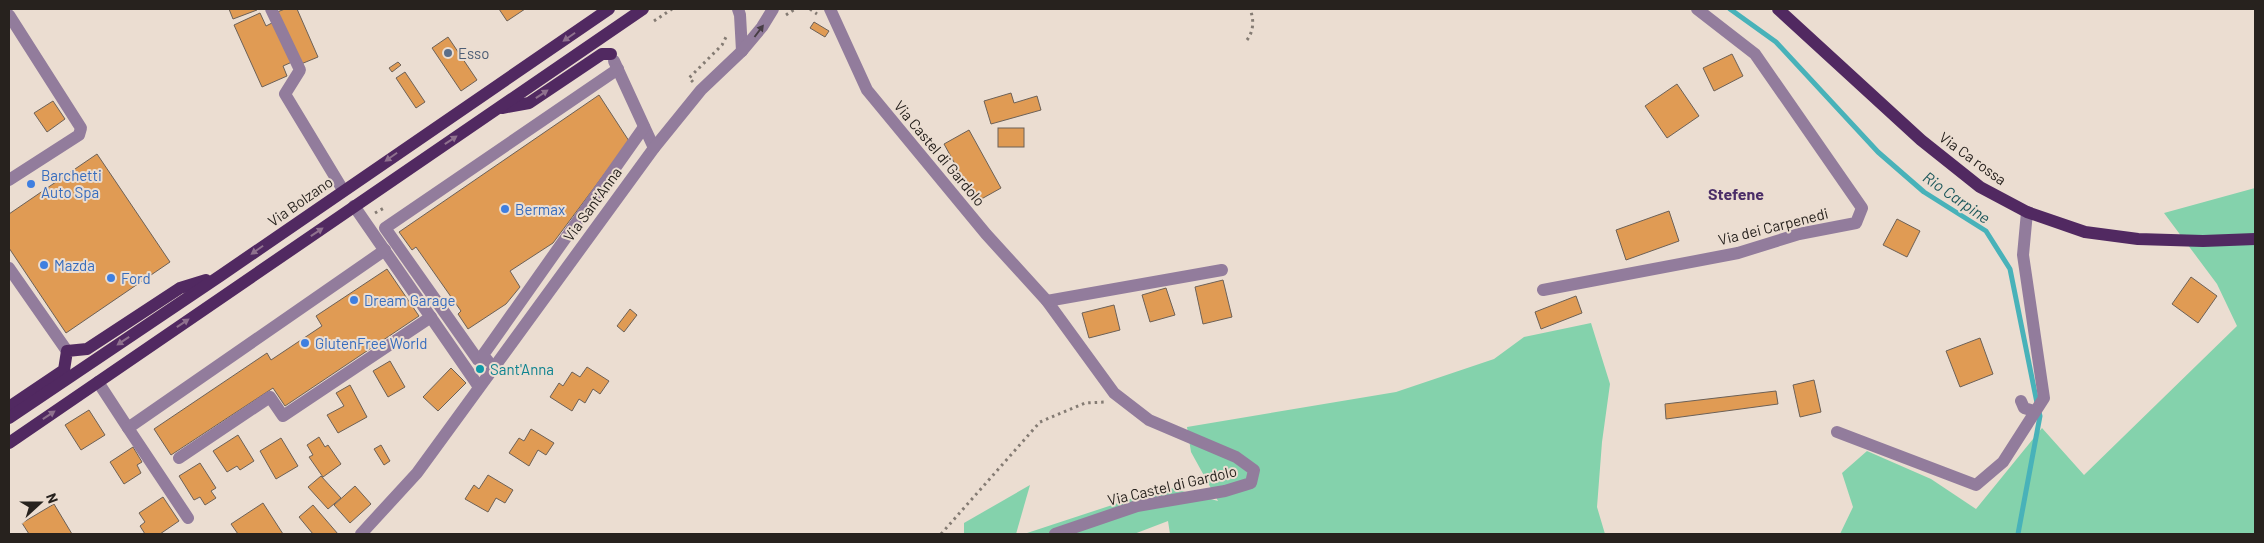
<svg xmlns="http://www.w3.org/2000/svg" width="2264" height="543" viewBox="0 0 2264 543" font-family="Barlow,sans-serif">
<rect width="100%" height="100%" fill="#ebddd1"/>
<!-- green -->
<g fill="#84d2ac">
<polygon points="2255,188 2255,534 1840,534 1853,507 1842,473 1867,451 1931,479 1976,509 2042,428 2084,475 2237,326 2217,284 2164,213"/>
<polygon points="1591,323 1610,384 1602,442 1597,507 1605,534 1170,534 1168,521 1134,534 1024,534 1167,487 1218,501 1191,452 1187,427 1396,392 1494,359 1524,337"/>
<polygon points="1030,485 1016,534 964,534 964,523"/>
</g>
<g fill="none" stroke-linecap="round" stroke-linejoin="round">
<!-- stream -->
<g stroke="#48b2b9" stroke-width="5">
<polyline points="1730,9 1776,42 1878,152 1924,192 1986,231 2010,269 2037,403"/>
<polyline points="2018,534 2040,416 2039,412"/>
</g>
</g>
<!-- building -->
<g fill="#e09b54" stroke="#6d6157">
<polygon points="229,9 257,9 257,10 233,19"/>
<polygon points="285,9 297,9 318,57 301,64 277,12"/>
<polygon points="499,9 525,9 507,21"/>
<polygon points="260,13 266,26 274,22 292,62 283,66 287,76 262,87 234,25"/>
<polygon points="814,22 829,31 825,37 810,28"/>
<polygon points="448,37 477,80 461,91 432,48"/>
<polygon points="1732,54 1743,76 1714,91 1703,68"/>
<polygon points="398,62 401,65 392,72 389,68"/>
<polygon points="405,72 425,102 416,108 396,78"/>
<polygon points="1677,84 1699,116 1667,138 1645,106"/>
<polygon points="1011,93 1014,103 1037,96 1041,110 991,124 984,101"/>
<polygon points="599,95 629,141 553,243 510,271 520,287 506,304 468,329 458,314 461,311 416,247 412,250 399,232"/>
<polygon points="53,101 65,119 47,132 34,113"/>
<rect x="998" y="128" width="26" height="19"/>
<polygon points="969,130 1001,188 976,202 944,144"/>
<polygon points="97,154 170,262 66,333 9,248 9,214"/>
<polygon points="1669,211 1679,241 1626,260 1616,230"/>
<polygon points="1897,219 1920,231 1907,257 1883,245"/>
<polygon points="387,269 419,316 285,406 273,388 171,455 154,429 267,353 271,360 322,326 316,316"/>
<polygon points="2191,277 2217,296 2198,323 2172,304"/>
<polygon points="1223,280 1232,317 1203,324 1195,287"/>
<polygon points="1166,288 1175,315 1150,322 1142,295"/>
<polygon points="1576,296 1582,313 1541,329 1535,312"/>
<polygon points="1114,305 1120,330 1089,338 1082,313"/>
<polygon points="630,309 637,315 624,332 617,326"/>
<polygon points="1980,338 1993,374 1960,387 1946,351"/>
<polygon points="390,361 405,387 388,397 373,371"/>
<polygon points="587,367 609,381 600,394 593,389 585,403 579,399 572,411 550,397 559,383 563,386 572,372 580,377"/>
<polygon points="451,368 466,383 438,411 423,397"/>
<polygon points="1814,380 1821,412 1800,417 1793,385"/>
<polygon points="350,385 367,417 338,433 327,415 344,406 336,393"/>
<polygon points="1776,391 1778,404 1666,419 1665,404"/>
<polygon points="89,410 105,435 81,450 65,425"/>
<polygon points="531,429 554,443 546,455 538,450 529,466 509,453 519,438 524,441"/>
<polygon points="238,435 254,461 240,470 237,466 227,472 213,451"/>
<polygon points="319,437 325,447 328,445 341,464 323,477 309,457 313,455 307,445"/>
<polygon points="281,438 298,466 276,479 260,451"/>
<polygon points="381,445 390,461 384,465 374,449"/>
<polygon points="133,447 142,462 137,465 141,473 124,484 110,462"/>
<polygon points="200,463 216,488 211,491 216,498 205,505 200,497 194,500 179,476"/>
<polygon points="488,475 513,490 505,503 496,498 488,512 465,499 474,485 479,489"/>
<polygon points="321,476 341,498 328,509 308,487"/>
<polygon points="355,486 371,504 350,523 334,505"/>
<polygon points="163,497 179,521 160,534 145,534 140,526 145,522 139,513"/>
<polygon points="263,503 283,534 238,534 231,524"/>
<polygon points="54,504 72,534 29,534 22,523"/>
<polygon points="313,505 338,534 313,534 299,517"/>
</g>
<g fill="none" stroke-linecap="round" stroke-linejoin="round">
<!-- path -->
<g stroke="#847b73" stroke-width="3" stroke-dasharray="2.5 4" stroke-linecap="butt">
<polyline points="810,9 817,14"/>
<polyline points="786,15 795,9"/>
<polyline points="654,21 672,9"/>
<path d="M 1247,40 C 1254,31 1254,19 1250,9"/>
<polyline points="693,82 689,78 722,45 727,35"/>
<polyline points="375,213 384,208"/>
<polyline points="941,534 1040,422 1085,403 1105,402"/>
</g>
<!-- minor -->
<g stroke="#927c9c" stroke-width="12">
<polyline points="271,9 300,70 285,94 343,190"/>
<polyline points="738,9 740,15 742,51"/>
<polyline points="830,9 867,90 986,234 1047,301 1114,393 1149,420 1236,457 1254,470 1251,483 1225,491 1137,506 1055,534"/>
<polyline points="9,15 81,128 79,135 9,180"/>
<polyline points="614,61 654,148"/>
<polyline points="354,206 479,387"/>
<polyline points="9,268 67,351"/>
<polyline points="1543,290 1738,253 1799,234 1856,223 1862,208 1755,54 1697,9"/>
<polyline points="1047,301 1222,270"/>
<polyline points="483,355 478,360 385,228 618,69"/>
<polyline points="488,361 483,355 644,127"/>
<polyline points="98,382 128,428 385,250"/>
<polyline points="2021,401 2024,408 2034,411"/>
<polyline points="128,428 188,518"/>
<polyline points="1837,432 1976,485 2003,462 2044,398 2023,255 2027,212"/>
<polyline points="179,458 270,397 283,416 431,317"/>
<polyline points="361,534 417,473 654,148 701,90 742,51 762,27 773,9"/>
</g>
<!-- major -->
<g stroke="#512961" stroke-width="12">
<polyline points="1778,9 1921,140 1980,187 2027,212 2085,232 2138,239 2203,241 2255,239"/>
<polyline points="502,108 529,103 602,54 611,54"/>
<polyline points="9,407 64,370 67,351 87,349 180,288 206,280"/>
<polyline points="9,418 220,276 609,9"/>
<polyline points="9,443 643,9"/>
</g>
</g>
<!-- one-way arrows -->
<defs><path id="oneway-solid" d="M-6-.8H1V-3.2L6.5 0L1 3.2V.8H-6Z" transform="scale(1.25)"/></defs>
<use fill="#473d44" href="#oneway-solid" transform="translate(759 31) rotate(-53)"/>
<g fill="#8f718e">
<use href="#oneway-solid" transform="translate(569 37) rotate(145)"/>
<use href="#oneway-solid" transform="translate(542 94) rotate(-34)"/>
<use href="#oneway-solid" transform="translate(451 140) rotate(-34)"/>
<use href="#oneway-solid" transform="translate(391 157) rotate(145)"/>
<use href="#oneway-solid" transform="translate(317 232) rotate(-34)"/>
<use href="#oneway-solid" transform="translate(257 250) rotate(145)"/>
<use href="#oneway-solid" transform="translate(183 323) rotate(-34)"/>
<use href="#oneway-solid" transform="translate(123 341) rotate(146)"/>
<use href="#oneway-solid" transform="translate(49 415) rotate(-34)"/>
</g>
<!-- markers -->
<circle fill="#5c6f8a" stroke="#ebddd1" stroke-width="2" cx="448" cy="53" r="5"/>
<g fill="#3f7fe0" stroke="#ebddd1" stroke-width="2">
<circle cx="31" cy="184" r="5"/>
<circle cx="505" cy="209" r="5"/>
<circle cx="44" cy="265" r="5"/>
<circle cx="111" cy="278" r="5"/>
<circle cx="354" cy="300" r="5"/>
<circle cx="305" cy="343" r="5"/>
</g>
<circle fill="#0f9aa8" stroke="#ebddd1" stroke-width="2" cx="480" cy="369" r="5"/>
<g text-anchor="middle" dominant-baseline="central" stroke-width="4" stroke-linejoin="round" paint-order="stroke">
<!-- service labels -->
<g font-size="15" fill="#4e5e75" stroke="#ebddd1" text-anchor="start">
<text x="458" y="53">Esso</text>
</g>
<!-- street labels -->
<g font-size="15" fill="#27221e" stroke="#ebddd1">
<text transform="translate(940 153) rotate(50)">Via Castel di Gardolo</text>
<text transform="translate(1973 158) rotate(36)">Via Ca rossa</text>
<text transform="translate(300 201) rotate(-35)">Via Bolzano</text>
<text transform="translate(592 204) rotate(-54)">Via Sant'Anna</text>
<text transform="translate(1773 226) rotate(-14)">Via dei Carpenedi</text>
<text transform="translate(1172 485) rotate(-13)">Via Castel di Gardolo</text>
</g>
<!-- shop labels -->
<g font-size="15" fill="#366cbe" stroke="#ebddd1" text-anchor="start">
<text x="41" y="175">Barchetti<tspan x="41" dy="17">Auto Spa</tspan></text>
<text x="515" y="209">Bermax</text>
<text x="54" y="265">Mazda</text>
<text x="121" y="278">Ford</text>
<text x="364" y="300">Dream Garage</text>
<text x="315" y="343">GlutenFree World</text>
</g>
<!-- culture labels -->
<g font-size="15" fill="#0d838f" stroke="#ebddd1" text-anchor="start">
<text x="490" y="369">Sant'Anna</text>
</g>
<!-- neighbourhood labels -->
<g font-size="16" font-weight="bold" fill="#4a2d67" stroke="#ebddd1">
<text x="1736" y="193">Stefene</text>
</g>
<!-- water labels -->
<g font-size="16" font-style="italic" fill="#1a565a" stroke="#ebddd1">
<text transform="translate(1957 197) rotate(35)">Rio Carpine</text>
</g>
</g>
<!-- border -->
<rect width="2264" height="543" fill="none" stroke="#27221e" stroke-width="20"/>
<!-- north arrow -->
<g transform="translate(40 503) rotate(69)" stroke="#ebddd1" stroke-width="4" paint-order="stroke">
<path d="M0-4L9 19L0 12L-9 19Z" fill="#27221e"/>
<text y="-8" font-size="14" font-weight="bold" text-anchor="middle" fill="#27221e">N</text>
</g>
</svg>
